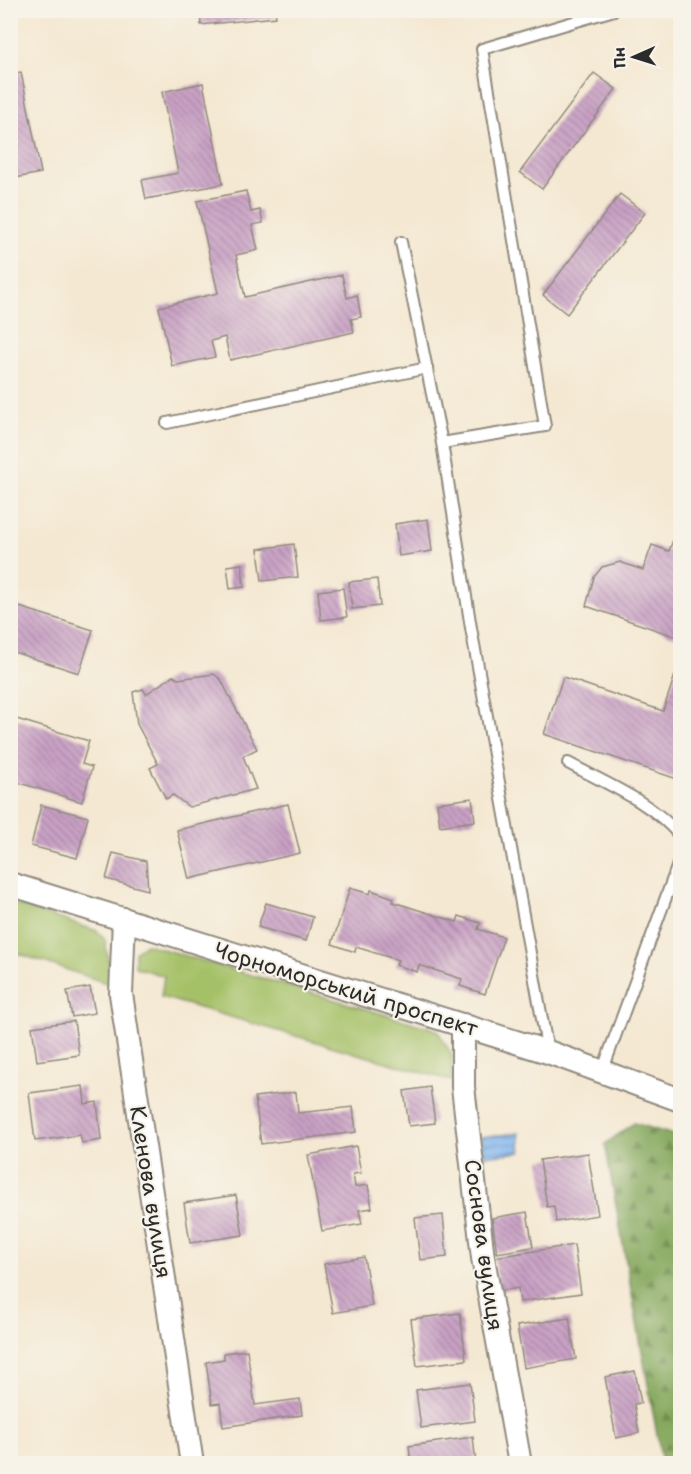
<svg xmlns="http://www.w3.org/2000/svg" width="691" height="1474" viewBox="0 0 691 1474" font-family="'Shantell Sans',sans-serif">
<defs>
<pattern id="forest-firs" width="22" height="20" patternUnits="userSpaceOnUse" patternTransform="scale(1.5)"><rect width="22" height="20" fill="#84a75c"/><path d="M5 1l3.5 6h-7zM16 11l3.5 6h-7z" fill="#6c884c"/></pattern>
<pattern id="water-rules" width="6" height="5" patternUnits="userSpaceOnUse" patternTransform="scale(1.5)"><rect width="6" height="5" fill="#83b7f1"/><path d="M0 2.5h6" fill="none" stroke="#6b95c3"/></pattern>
<pattern id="building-back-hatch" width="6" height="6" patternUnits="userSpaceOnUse" patternTransform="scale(1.5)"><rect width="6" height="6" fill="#c9a1c5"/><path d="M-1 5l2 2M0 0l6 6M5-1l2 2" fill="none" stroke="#a383a0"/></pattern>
</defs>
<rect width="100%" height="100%" fill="#f7f3e8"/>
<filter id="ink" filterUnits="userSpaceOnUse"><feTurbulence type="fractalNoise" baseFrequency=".0167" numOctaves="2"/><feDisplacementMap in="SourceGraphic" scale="12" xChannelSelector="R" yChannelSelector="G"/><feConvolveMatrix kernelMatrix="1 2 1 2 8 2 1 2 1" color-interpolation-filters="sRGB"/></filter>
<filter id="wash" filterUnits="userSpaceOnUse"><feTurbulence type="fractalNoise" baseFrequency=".008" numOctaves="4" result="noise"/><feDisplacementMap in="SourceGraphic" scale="24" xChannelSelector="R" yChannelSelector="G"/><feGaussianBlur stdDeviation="1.35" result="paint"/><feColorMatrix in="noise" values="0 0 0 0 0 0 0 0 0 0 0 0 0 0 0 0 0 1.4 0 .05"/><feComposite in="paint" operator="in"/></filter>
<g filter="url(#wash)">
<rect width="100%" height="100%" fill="#f4e8d2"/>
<!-- green -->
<g fill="#a5c167" stroke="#687649" stroke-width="1.5">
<polygon points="11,903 97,931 105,940 112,985 11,951"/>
<polygon points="146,944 437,1030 452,1055 452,1081 161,997 164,976 135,967 135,952"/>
</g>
<!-- forest -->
<polygon fill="url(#forest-firs)" stroke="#586944" stroke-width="1.5" points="634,1123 680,1137 680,1463 662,1463 605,1144"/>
<!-- water -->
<polygon fill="url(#water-rules)" stroke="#57718e" stroke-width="1.5" points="519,1133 521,1152 483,1156 481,1137"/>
<g id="blocks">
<!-- building -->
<g fill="url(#building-back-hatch)">
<polygon points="200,10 275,10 276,17 201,25"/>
<polygon points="10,46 16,67 10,68"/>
<polygon points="21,72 41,173 10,179 10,74"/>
<polygon points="594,73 616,89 542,189 520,172"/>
<polygon points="203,83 223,184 146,199 142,180 178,173 162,92"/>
<polygon points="246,191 251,212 260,210 263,223 252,225 258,250 236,255 245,297 342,275 347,298 357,295 361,317 351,319 354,332 230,360 225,337 211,341 215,357 172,366 159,307 218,293 197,201"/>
<polygon points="620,194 645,213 567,314 543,295"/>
<polygon points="428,519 432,551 399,556 395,524"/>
<polygon points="677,529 680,530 680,638 586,606 594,577 602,567 620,562 643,570 652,545 669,551"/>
<polygon points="294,544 298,577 262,581 258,549"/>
<polygon points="242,564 244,587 230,589 227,566"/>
<polygon points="377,579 380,606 352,609 349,582"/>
<polygon points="343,588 347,617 321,620 318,591"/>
<polygon points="10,604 93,630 79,673 10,651"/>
<polygon points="680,660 680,700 675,715 680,717 680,780 544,734 563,677 663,711"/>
<polygon points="214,674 221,680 257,749 243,756 256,789 189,807 173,795 166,799 150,768 158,764 137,724 133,692 143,689 146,694 173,676 178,679"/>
<polygon points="10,717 89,741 82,764 92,767 82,802 10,780"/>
<polygon points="472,798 475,821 440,826 437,803"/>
<polygon points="288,804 300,853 189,879 177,830"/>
<polygon points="41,805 88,817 77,858 31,846"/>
<polygon points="113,853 146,861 148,890 106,879"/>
<polygon points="350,888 370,894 371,890 394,898 393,902 457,922 459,916 480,923 478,929 504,937 485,994 460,986 462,979 419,965 417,972 396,965 398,960 356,947 355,952 332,944"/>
<polygon points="266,903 313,917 306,941 258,927"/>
<polygon points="90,987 95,1013 72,1017 67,991"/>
<polygon points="74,1021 79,1055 37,1061 32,1027"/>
<polygon points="83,1086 85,1104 97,1102 101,1140 82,1143 80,1135 35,1141 29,1093"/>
<polygon points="430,1087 435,1123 409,1126 404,1091"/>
<polygon points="296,1092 298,1113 353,1107 356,1132 261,1144 255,1097"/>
<polygon points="356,1146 361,1173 353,1174 355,1187 368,1185 372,1208 359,1210 362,1224 322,1231 308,1155"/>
<polygon points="588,1153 598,1215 556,1222 554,1206 547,1207 540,1160"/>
<polygon points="236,1195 243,1235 190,1243 184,1203"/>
<polygon points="527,1212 533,1247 497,1253 492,1218"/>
<polygon points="443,1215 447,1257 420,1260 415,1218"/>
<polygon points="574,1245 581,1293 520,1302 518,1288 499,1291 494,1257"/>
<polygon points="364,1257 372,1306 333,1313 324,1264"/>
<polygon points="460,1313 466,1360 417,1366 411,1319"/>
<polygon points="569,1318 576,1359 524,1368 517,1326"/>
<polygon points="247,1350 255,1405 300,1399 302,1415 223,1427 220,1403 212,1404 206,1362 224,1359 224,1353"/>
<polygon points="635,1371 641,1403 634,1404 639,1433 616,1438 605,1377"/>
<polygon points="470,1383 475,1421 421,1428 416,1390"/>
<polygon points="473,1437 476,1464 411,1464 409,1446"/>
</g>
</g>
</g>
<g filter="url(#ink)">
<use href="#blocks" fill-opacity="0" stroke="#908a7e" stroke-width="1.5"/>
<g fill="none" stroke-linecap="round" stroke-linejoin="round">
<!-- service casing -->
<g stroke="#908a7e" stroke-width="14">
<g id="service">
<polyline points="401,242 442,443 471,628 548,1052"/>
<polyline points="167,423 427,368"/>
<polyline points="442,443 545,426 482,49 614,10"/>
<path d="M 568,763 C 607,784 652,802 680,836"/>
<polyline points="602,1072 680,859"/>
</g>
</g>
<!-- minor casing -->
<g stroke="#908a7e" stroke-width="26">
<g id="minor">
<polyline points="10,884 548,1052 680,1100"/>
<polyline points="124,919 121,994 192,1464"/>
<polyline points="463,1025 463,1087 483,1258 520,1464"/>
</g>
</g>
<!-- service -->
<use href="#service" stroke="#fff" stroke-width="10"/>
<!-- minor -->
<use href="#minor" stroke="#fff" stroke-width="22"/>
</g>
</g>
<g text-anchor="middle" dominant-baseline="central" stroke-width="4.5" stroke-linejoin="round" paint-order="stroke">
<!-- street labels -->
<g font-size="22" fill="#2b2b2b" stroke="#f7f3e8">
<text transform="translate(346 989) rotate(17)">Чорноморський проспект</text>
<text transform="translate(151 1192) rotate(81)">Кленова вулиця</text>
<text transform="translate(484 1245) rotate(82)">Соснова вулиця</text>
</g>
</g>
<!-- margin -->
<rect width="691" height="1474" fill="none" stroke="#f7f3e8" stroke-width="36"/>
<!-- north arrow -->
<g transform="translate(634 57) rotate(267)" stroke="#f7f3e8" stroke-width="4.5" paint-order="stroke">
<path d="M0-4.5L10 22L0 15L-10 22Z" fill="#2b2b2b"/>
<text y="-9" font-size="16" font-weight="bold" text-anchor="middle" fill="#2b2b2b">Пн</text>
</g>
</svg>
